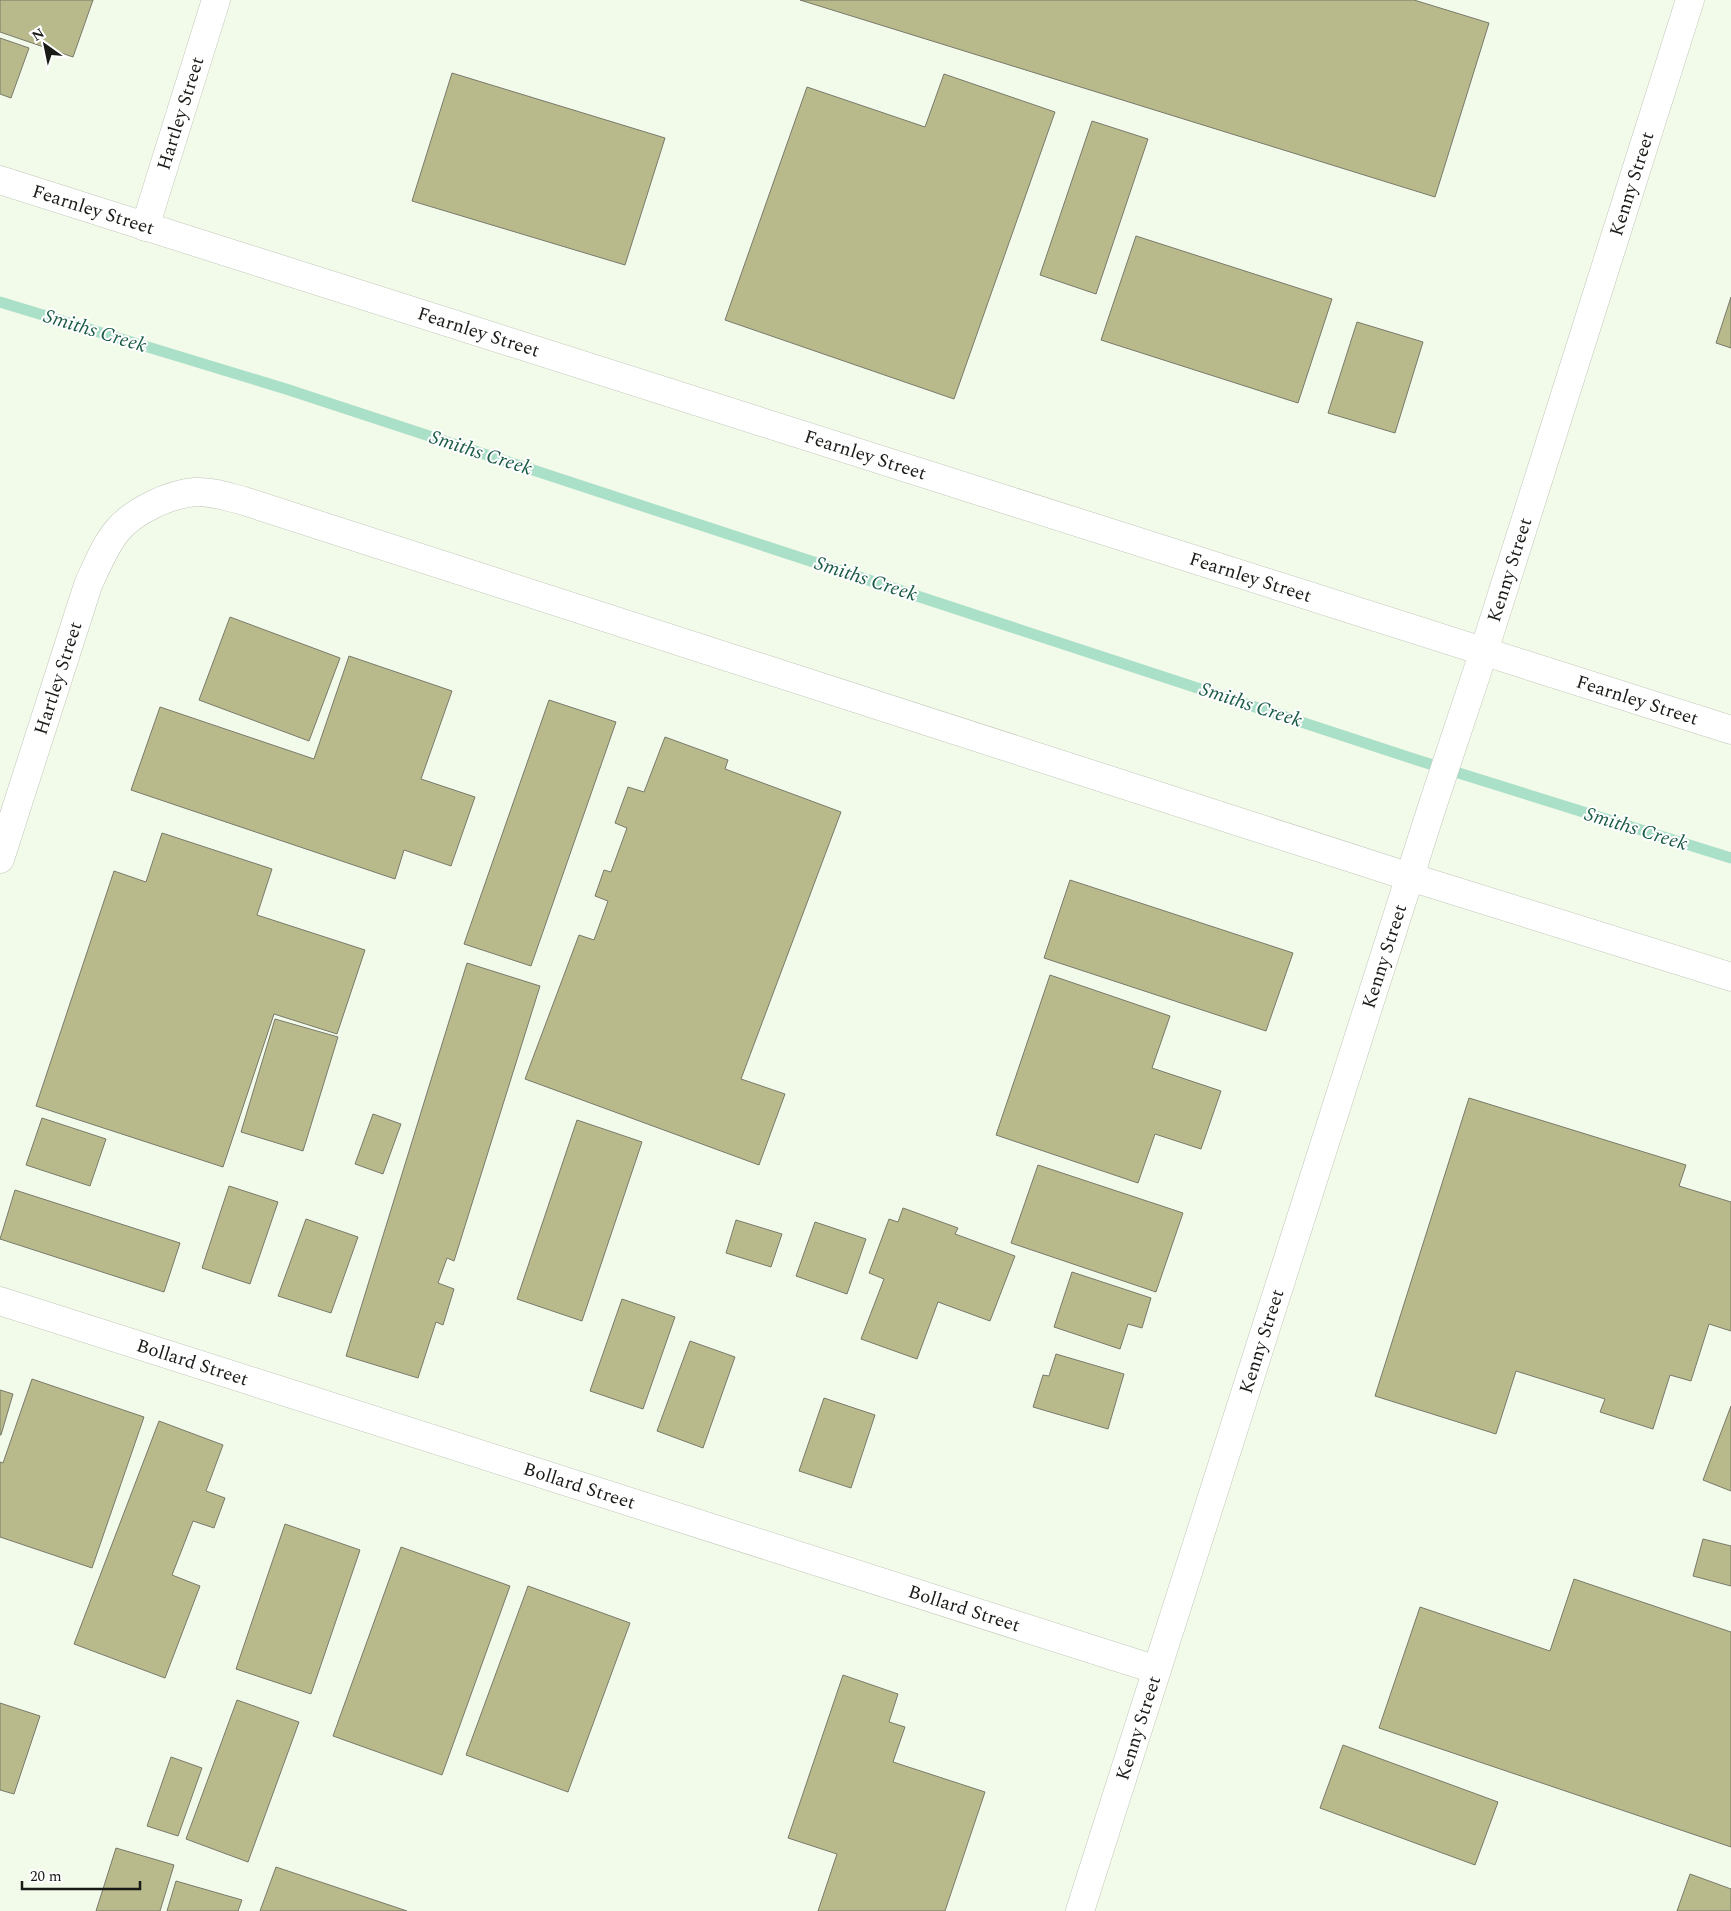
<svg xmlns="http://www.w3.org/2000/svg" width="1731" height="1911" viewBox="0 0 1731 1911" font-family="Spectral,serif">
<rect width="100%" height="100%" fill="#f2faea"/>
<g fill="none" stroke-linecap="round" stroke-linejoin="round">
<!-- stream -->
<polyline stroke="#aadfc8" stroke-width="11" points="0,302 286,389 1417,760 1731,858"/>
</g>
<!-- building -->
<g fill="#b9ba8b" stroke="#797a6b">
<polygon points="0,0 93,0 73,57 0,32"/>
<polygon points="800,0 1414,0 1489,23 1435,197"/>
<polygon points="0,38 29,48 11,98 0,94"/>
<polygon points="452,73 665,138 625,265 412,201"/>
<polygon points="944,74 1055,112 954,399 725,320 807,87 925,127"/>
<polygon points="1092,121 1148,139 1096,294 1040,275"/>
<polygon points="1136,236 1332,299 1298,403 1101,340"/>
<polygon points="1731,297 1731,348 1716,343"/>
<polygon points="1357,322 1423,342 1395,433 1328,413"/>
<polygon points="230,617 340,658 309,741 199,700"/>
<polygon points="349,656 452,691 421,779 475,797 451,866 404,850 395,879 131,790 160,707 314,759"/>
<polygon points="549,700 616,722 531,966 464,944"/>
<polygon points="665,737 728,760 725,769 841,812 741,1079 785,1094 759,1165 525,1079 579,935 594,940 608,901 595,896 604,870 611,872 627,828 615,823 628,787 644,792"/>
<polygon points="162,833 272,869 257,915 365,950 337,1034 274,1014 223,1167 36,1106 114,871 146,882"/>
<polygon points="1070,880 1293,953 1266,1031 1044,958"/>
<polygon points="467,963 540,986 454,1261 447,1258 438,1283 454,1289 443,1325 436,1322 418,1378 346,1356"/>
<polygon points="1050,975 1170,1016 1152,1068 1221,1091 1201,1149 1155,1134 1138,1183 996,1135"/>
<polygon points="275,1019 338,1037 303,1151 241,1132"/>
<polygon points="1469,1098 1686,1165 1679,1186 1731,1202 1731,1331 1709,1324 1691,1381 1670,1375 1653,1429 1600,1412 1605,1399 1516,1371 1496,1434 1375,1396"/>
<polygon points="373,1114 401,1124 383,1174 355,1164"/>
<polygon points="42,1118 106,1139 90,1186 26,1165"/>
<polygon points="577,1120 642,1142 582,1321 517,1299"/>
<polygon points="1038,1165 1183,1213 1156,1292 1011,1243"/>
<polygon points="229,1186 278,1202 250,1284 202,1268"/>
<polygon points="15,1190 180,1243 164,1292 0,1239"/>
<polygon points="903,1208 958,1228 955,1234 1015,1256 990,1321 938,1302 917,1359 861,1339 884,1279 869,1273 889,1219 898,1222"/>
<polygon points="306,1219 358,1237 331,1313 278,1296"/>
<polygon points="736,1220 782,1234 771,1267 726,1253"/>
<polygon points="815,1222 866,1239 847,1294 796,1276"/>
<polygon points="1072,1272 1151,1298 1142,1328 1128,1324 1120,1349 1054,1327"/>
<polygon points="622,1299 675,1317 643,1409 590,1391"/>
<polygon points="690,1341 735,1357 703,1448 657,1431"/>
<polygon points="1056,1354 1124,1374 1108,1429 1033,1407 1043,1375 1049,1376"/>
<polygon points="32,1379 144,1417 92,1568 0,1537 0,1462 3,1463"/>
<polygon points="0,1390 13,1394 1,1435 0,1435"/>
<polygon points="824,1398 875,1415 851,1488 799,1471"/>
<polygon points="1731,1406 1731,1491 1703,1480"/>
<polygon points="159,1421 223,1445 206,1491 225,1498 214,1528 193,1521 172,1575 200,1586 165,1678 74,1644"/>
<polygon points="285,1524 360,1550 311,1694 236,1669"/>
<polygon points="1703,1539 1731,1546 1731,1586 1693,1576"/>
<polygon points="401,1547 510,1586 442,1775 333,1736"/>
<polygon points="1574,1579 1731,1632 1731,1847 1379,1728 1420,1607 1550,1651"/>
<polygon points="528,1586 630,1623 568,1792 466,1755"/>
<polygon points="843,1675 898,1694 889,1722 905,1727 893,1762 985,1792 945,1911 818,1911 837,1854 788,1838"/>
<polygon points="237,1700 299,1722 248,1862 186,1839"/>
<polygon points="0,1703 40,1716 14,1794 0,1790"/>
<polygon points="1343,1745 1498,1802 1475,1865 1320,1808"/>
<polygon points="171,1757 202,1768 178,1836 147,1826"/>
<polygon points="116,1848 174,1865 160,1911 96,1911"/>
<polygon points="276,1867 407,1911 260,1911"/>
<polygon points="1690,1874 1731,1889 1731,1911 1677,1911"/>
<polygon points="176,1881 242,1900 238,1911 167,1911"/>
</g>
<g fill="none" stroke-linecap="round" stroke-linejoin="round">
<!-- minor casing -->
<g stroke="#c0c8b9" stroke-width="29">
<g id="minor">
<path id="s1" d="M 145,227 L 216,0"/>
<path id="s2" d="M 0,859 L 88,585 C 97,566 104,547 117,531 C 133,511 170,494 195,492 C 211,491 228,497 244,501 L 1410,877 L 1731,977"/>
<path id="s3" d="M 0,1301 L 1157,1670"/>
<path id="s4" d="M 1080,1911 L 1432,807 L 1484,651"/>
</g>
</g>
<!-- tertiary casing -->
<g stroke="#c0c8b9" stroke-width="29">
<g id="tertiary">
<path id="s5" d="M 0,180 L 1731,730"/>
<path id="s6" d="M 1484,651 L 1690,0"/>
</g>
</g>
<!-- minor -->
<use href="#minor" stroke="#fff" stroke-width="28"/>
<!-- tertiary -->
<use href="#tertiary" stroke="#fff" stroke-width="28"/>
</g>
<g text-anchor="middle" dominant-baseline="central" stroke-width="4" stroke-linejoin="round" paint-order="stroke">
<!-- street labels -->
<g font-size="19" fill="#191c16" stroke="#fff">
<text stroke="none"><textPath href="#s1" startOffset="119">Hartley Street</textPath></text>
<text stroke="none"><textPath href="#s6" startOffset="490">Kenny Street</textPath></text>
<text stroke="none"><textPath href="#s5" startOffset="98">Fearnley Street</textPath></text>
<text stroke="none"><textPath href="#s5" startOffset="502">Fearnley Street</textPath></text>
<text stroke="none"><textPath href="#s5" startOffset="908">Fearnley Street</textPath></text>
<text stroke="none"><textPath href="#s6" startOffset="85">Kenny Street</textPath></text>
<text stroke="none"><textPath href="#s5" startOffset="1312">Fearnley Street</textPath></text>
<text stroke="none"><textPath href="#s2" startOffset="190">Hartley Street</textPath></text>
<text stroke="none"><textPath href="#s5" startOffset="1718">Fearnley Street</textPath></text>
<text stroke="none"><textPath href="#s4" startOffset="1002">Kenny Street</textPath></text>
<text stroke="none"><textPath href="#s4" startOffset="598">Kenny Street</textPath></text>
<text stroke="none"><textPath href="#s3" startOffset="202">Bollard Street</textPath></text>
<text stroke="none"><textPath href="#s3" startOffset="608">Bollard Street</textPath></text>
<text stroke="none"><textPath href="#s3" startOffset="1012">Bollard Street</textPath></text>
<text stroke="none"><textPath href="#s4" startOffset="192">Kenny Street</textPath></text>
</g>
<!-- water labels -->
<g font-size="20" font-style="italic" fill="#1a5b46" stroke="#fff">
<text transform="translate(95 331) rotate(17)">Smiths Creek</text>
<text transform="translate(481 453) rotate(18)">Smiths Creek</text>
<text transform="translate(866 579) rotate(18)">Smiths Creek</text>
<text transform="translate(1251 705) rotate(18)">Smiths Creek</text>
<text transform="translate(1636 829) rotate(17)">Smiths Creek</text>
</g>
</g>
<!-- north arrow -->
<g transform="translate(45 45) rotate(327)" stroke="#ffffff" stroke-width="4" paint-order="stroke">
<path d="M0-4L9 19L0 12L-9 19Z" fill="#191c16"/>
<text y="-8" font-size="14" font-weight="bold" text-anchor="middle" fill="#191c16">N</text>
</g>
<!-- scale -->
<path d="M22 1881v8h118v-8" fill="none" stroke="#191c16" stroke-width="2.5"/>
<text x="30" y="1881" font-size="15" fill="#191c16" stroke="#ffffff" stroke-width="4" paint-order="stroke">20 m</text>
</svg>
